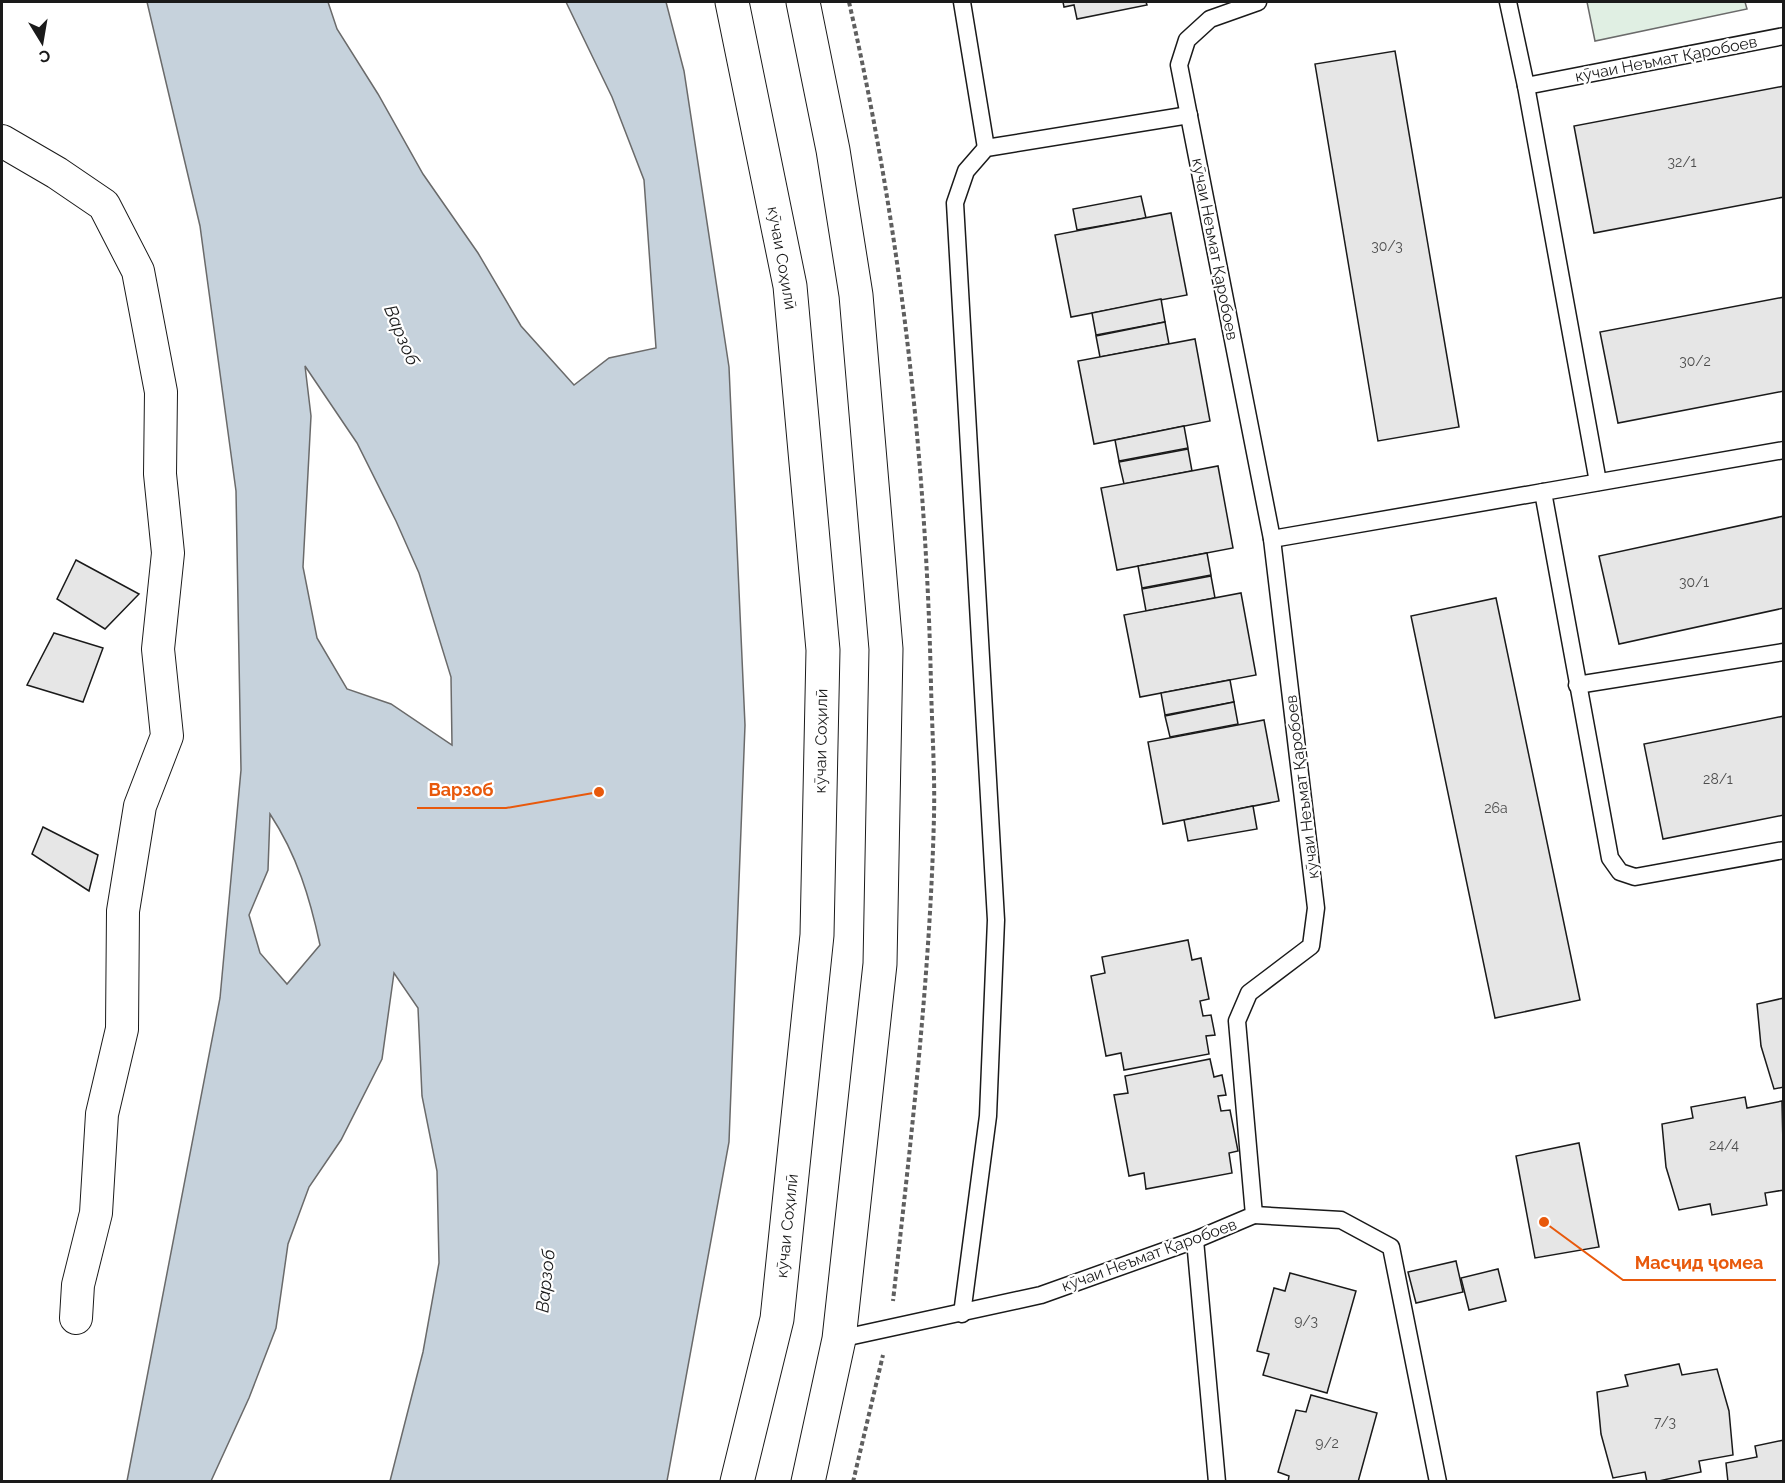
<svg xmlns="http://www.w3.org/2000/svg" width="1785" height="1483" viewBox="0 0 1785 1483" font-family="Raleway,sans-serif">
<rect width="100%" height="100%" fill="#fff"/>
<!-- green -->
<polygon fill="#e0efe3" stroke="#6a6a6a" stroke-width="1.5" points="1587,2 1745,2 1747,9 1595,41"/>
<!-- water -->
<path fill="#c6d2dc" stroke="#6a6a6a" stroke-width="1.5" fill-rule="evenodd" d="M 147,2 L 328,2 L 337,29 L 378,94 L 423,174 L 478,253 L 521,326 L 574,385 L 609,358 L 656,348 L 644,180 L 612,97 L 566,2 L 666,2 L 684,71 L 729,367 L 745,725 L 729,1142 L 667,1481 L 390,1481 L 423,1352 L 439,1263 L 437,1171 L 422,1096 L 418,1008 L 394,973 L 382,1059 L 341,1140 L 309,1187 L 288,1244 L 276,1328 L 249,1398 L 211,1481 L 127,1481 L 220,998 L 241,770 L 236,491 L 200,226 ZM 305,366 L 357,443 L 396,521 L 419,573 L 451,677 L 452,745 L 391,704 L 347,689 L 317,638 L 303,567 L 311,416 ZM 270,814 C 297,855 310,898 320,945 L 287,984 L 260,953 L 249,915 L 268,870 Z"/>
<!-- building -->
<g fill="#e6e6e6" stroke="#1a1a1a" stroke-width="1.5">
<polygon points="1063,2 1146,2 1147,5 1077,19 1074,5 1064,7"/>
<polygon points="1395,51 1459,427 1378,441 1315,64"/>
<polygon points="1784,86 1784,197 1594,233 1574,126"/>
<polygon points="1141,196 1146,218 1077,230 1073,209"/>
<polygon points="1171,213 1187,295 1071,317 1055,235"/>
<polygon points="1784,297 1784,391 1618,423 1600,332"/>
<polygon points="1161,299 1165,322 1096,335 1092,313"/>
<polygon points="1165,322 1169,344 1100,357 1096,336"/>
<polygon points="1195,339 1210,421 1094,444 1078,361"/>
<polygon points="1184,426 1188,448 1119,461 1115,440"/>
<polygon points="1188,449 1192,471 1124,484 1119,462"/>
<polygon points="1218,466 1233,548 1117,570 1101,488"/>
<polygon points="1784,516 1784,608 1619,644 1599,556"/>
<polygon points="1207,553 1211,575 1142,588 1138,566"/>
<polygon points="76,560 139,594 105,629 57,599"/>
<polygon points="1211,576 1215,598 1146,611 1142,589"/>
<polygon points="1241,593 1256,675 1140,697 1124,615"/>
<polygon points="1496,598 1580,1000 1495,1018 1411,616"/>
<polygon points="54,633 103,648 83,702 27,685"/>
<polygon points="1230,680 1234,702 1165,715 1161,693"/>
<polygon points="1234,702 1238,724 1170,737 1165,716"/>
<polygon points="1784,716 1784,815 1663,839 1644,744"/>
<polygon points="1264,720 1279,801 1163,824 1148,742"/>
<polygon points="1253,806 1257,829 1188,841 1184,820"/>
<polygon points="43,827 98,855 89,891 32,854"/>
<polygon points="1188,940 1192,960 1201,958 1209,999 1200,1001 1203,1016 1211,1015 1215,1035 1206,1036 1209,1054 1124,1070 1121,1053 1106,1056 1091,976 1105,973 1102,957"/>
<polygon points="1784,998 1784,1087 1774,1089 1761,1046 1757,1004"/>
<polygon points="1210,1059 1214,1077 1222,1075 1226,1095 1218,1096 1221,1111 1230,1110 1238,1151 1229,1153 1232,1173 1146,1189 1144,1173 1129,1176 1114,1095 1128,1093 1125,1076"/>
<polygon points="1745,1097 1747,1108 1782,1101 1784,1190 1765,1193 1767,1205 1712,1215 1710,1204 1679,1210 1666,1167 1662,1124 1693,1118 1691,1107"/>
<polygon points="1579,1143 1599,1247 1535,1258 1516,1156"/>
<polygon points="1456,1261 1463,1292 1416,1303 1408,1272"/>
<polygon points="1498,1269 1506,1301 1469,1310 1461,1278"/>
<polygon points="1290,1273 1356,1291 1327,1393 1263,1375 1269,1354 1257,1351 1274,1288 1285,1291"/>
<polygon points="1679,1364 1682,1375 1717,1369 1729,1411 1733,1455 1699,1461 1701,1472 1654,1482 1647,1482 1645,1472 1613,1478 1601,1434 1597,1392 1628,1386 1625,1375"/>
<polygon points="1311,1395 1377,1413 1358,1482 1288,1482 1289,1476 1278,1472 1296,1410 1306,1412"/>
<polygon points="1784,1440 1784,1482 1728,1482 1726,1463 1757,1457 1755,1446"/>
</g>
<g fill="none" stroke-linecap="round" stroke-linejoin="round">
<!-- service casing -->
<g stroke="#1a1a1a" stroke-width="19">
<g id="service">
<polyline points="962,2 986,148"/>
<polyline points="1508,2 1526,86 1784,36"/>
<polyline points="1526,86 1598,482"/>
<polyline points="1784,450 1543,492 1610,858 1620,872 1635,877 1784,850"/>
<polyline points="1272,539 1543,492"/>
<polyline points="1577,685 1784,652"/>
<polyline points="1254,1215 1341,1220 1391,1247 1438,1482"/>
<polyline points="1195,1240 1217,1482"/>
<polyline points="962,1314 988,1116 996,920 955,203 966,171 986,148 1189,115"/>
<polyline points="839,1339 1041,1295 1195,1240 1254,1215 1237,1021 1249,993 1311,946 1316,908 1272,539 1179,65 1187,40 1210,19 1258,2"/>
</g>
</g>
<!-- minor casing -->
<g stroke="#1a1a1a" stroke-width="34">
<polyline id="minor" points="2,141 57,173 104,205 138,271 161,392 160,474 168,553 158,649 167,736 140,806 123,911 122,1029 102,1114 96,1213 78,1285 76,1318"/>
</g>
<!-- secondary casing -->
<g stroke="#1a1a1a" stroke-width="35">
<g id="secondary">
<polyline points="732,2 790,286 823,650 817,935 777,1319 737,1482"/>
<polyline points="803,2 833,150 856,295 886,649 880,964 839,1339 808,1482"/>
</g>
</g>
<!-- path -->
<g stroke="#5f5f5f" stroke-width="4" stroke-dasharray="4.5 3" stroke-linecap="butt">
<path d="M 849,2 C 900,226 926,455 931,685 C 932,729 935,773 934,816 C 930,978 911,1140 893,1301"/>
<polyline points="853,1482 883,1355"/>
</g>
<!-- service -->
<use href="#service" stroke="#fff" stroke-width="16"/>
<!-- minor -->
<use href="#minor" stroke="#fff" stroke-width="32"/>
<!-- secondary -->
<use href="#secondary" stroke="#fff" stroke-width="33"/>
</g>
<g text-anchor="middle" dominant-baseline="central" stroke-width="4.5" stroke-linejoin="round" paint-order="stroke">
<!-- number labels -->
<g font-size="14" fill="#4d4d4d">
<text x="1682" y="162">32/1</text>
<text x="1387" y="246">30/3</text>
<text x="1695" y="361">30/2</text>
<text x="1694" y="582">30/1</text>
<text x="1718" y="779">28/1</text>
<text x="1496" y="808">26а</text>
<text x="1724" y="1145">24/4</text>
<text x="1306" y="1321">9/3</text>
<text x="1665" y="1422">7/3</text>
<text x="1327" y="1443">9/2</text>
</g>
<!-- street labels -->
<g font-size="16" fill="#1a1a1a" stroke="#fff">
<text transform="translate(1666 59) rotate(-11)">кӯчаи Неъмат Қаробоев</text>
<text transform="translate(1215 249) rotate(79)">кӯчаи Неъмат Қаробоев</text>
<text transform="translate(782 258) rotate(80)">кӯчаи Соҳилӣ</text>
<text transform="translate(821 741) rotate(-89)">кӯчаи Соҳилӣ</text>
<text transform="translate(1302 787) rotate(-97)">кӯчаи Неъмат Қаробоев</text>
<text transform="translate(787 1226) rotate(-84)">кӯчаи Соҳилӣ</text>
<text transform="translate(1149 1255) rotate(-20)">кӯчаи Неъмат Қаробоев</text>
</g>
<!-- water labels -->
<g font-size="18" font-style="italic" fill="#1a1a1a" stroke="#fff">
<text transform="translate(402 335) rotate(67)">Варзоб</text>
<text transform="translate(545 1281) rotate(-84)">Варзоб</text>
</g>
</g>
<!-- callouts -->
<path fill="none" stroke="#e8590c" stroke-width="2" d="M599 792L506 808H417M1544 1222L1623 1280H1776"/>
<g fill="#e8590c" stroke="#fff" stroke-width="2">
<circle cx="599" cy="792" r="6"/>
<circle cx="1544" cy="1222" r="6"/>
</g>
<g font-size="18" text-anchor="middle" font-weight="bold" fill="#e8590c" stroke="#fff" stroke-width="4.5" stroke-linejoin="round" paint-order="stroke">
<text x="461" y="796">Варзоб</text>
<text x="1699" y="1269">Масҷид ҷомеа</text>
</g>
<!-- border -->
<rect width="1785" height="1483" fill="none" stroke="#1a1a1a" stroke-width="6"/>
<!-- north arrow -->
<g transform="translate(42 42) rotate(169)" stroke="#ffffff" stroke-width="4.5" paint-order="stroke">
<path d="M0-4.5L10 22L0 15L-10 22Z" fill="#1a1a1a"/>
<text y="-9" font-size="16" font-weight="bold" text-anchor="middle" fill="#1a1a1a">С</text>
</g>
</svg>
